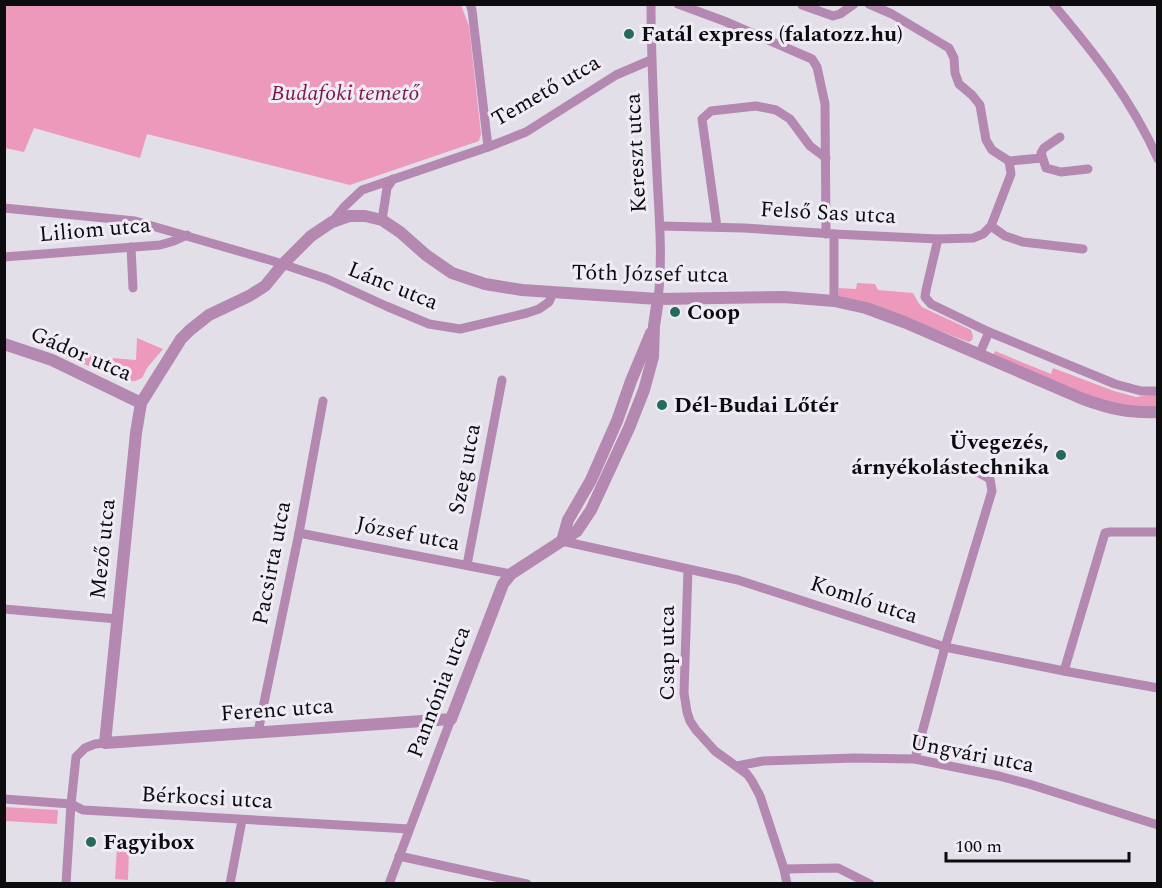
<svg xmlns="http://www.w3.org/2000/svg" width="1162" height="888" viewBox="0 0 1162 888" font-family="Spectral,serif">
<rect width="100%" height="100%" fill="#e2dfe8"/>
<!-- green -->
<g fill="#ed99bc">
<polygon points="4,5 461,5 469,26 481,134 479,141 350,185 147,134 140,158 34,128 24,152 5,148"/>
<polygon points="857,283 875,284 878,290 913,293 918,302 922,307 971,330 973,336 972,340 969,342 958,338 869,303 838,297 839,288 856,289"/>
<polygon points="137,338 163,349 147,368 142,378 135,381 128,381 65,357 72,348 100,357 136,360"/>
<polygon points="995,351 1051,374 1053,368 1114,391 1136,397 1157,394 1157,408 1120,408 993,356"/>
<polygon points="4,807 58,810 57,824 5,821"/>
<polygon points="117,848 129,849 128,880 115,879"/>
</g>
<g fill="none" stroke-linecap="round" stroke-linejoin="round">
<!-- minor -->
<g stroke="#b488b1" stroke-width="9">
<polyline points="470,4 472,10 488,147"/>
<path d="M 651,4 C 651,61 654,118 657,175 C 659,216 663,258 658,299"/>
<polyline points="678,4 724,21 812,59 817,67 825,104 826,234"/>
<polyline points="869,4 892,14 949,48 954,58 955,73 959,84 972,95 980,105 986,140 992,150 1009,161 1042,158"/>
<path d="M 1053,4 C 1095,54 1131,99 1158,159"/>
<polyline points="802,5 833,16 840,14 854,4"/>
<polyline points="1060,137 1044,148 1041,153 1046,168 1061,172 1088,169"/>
<polyline points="4,208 135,221 273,261 327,279 386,306 429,324 460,329 527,313 539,309 549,302 553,293"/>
<polyline points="382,220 387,188 393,179"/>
<polyline points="332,222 344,207 362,190 488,147 526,132 616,75 651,60"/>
<polyline points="660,226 744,228 834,234 938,239 973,238 983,234 991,226 1011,174 1009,161"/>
<polyline points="991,226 1005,236 1023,242 1083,249"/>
<polyline points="717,227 702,119 711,111 756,106 776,110 790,119 810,146 826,158"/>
<polyline points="938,239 926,290 925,297 931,304 989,332 1115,384 1141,391 1158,391"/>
<polyline points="131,247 133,288"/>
<polyline points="4,257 160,245 174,241 187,235"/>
<polyline points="834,301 834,234"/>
<polyline points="979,355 989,332"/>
<polyline points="299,533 511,574"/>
<polyline points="562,541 738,580 945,647 1064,671 1158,688"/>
<polyline points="467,565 502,380"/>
<polyline points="688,569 684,693 687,712 690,721 696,730 715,751 747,774 752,781 760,796 784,869 787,884"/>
<polyline points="4,609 117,619"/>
<polyline points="1064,671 1105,533 1110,532 1158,532"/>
<polyline points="258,732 299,533 323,401"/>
<polyline points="915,759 945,647 992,491 990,479 976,471"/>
<polyline points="737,766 763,761 854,758 915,759 999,776 1029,784 1158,825"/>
<polyline points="4,799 71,804 83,810 409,829"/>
<polyline points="399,856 527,884"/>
<polyline points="784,869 838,868 870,884"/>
<polyline points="66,884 71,804 76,757 85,748 95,744 105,743"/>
<polyline points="230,884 242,820"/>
<polyline points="389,884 451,719"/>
</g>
<!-- tertiary -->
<g stroke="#b488b1" stroke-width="12">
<path d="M 658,299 L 654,326 L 653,357 L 644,390 L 629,428 L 591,510 L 577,531 L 511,574 L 503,584 L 451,719 L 105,743 L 136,433 L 141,403 L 181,339 L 190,330 L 209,315 L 249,296 L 265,286 L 283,264 L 311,236 L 332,222 L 349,216 L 365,216 L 382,220 L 400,232 L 426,255 L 452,273 L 485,284 L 522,290 L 658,299 L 784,297 L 834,301 L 866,308 L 904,322 L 1083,399 C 1111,409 1128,413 1158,412"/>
<polyline points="4,344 52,360 141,403"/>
<polyline points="562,541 568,520 591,480 617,421 631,381 651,333"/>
</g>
</g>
<!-- markers -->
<g fill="#256a5d" stroke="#efecf5" stroke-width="2">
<circle cx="629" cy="34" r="6"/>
<circle cx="675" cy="312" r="6"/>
<circle cx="662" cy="405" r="6"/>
<circle cx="1061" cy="455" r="6"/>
<circle cx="91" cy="842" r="6"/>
</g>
<g text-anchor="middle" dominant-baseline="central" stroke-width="6" stroke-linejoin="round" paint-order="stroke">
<!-- poi labels -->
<g font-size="22" font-weight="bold" fill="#0c0b0d" stroke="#efecf5" text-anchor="start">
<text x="641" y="34">Fatál express (falatozz.hu)</text>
<text x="687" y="312">Coop</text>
<text x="674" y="405">Dél-Budai Lőtér</text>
<text x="1049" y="442" text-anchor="end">Üvegezés,<tspan x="1049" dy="25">árnyékolástechnika</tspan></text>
<text x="103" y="842">Fagyibox</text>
</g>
<!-- street labels -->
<g font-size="22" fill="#0c0b0d" stroke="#efecf5">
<text transform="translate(546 91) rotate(-30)">Temető utca</text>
<text transform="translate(636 153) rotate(-93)">Kereszt utca</text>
<text transform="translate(828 213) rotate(3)">Felső Sas utca</text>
<text transform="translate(95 230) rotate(-5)">Liliom utca</text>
<text transform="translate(650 274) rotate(1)">Tóth József utca</text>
<text transform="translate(393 286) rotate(22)">Lánc utca</text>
<text transform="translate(81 354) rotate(23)">Gádor utca</text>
<text transform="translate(465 469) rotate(-79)">Szeg utca</text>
<text transform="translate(408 534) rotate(11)">József utca</text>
<text transform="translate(103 549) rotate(-84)">Mező utca</text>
<text transform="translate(272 563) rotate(-79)">Pacsirta utca</text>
<text transform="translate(864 600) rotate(18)">Komló utca</text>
<text transform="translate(667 653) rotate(-90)">Csap utca</text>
<text transform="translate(439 692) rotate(-69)">Pannónia utca</text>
<text transform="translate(277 710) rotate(-4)">Ferenc utca</text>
<text transform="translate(972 754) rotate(11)">Ungvári utca</text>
<text transform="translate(207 798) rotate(3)">Bérkocsi utca</text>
</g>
<!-- park labels -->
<g font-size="22" font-style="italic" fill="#7b194d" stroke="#efecf5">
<text x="345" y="93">Budafoki temető</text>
</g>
</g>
<!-- border -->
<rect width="1162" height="888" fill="none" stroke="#0c0b0d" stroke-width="12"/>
<!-- scale -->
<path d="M946 852v9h183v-9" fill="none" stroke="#0c0b0d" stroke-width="3"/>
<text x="955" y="852" font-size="18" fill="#0c0b0d" stroke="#efecf5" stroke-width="4.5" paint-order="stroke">100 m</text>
</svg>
